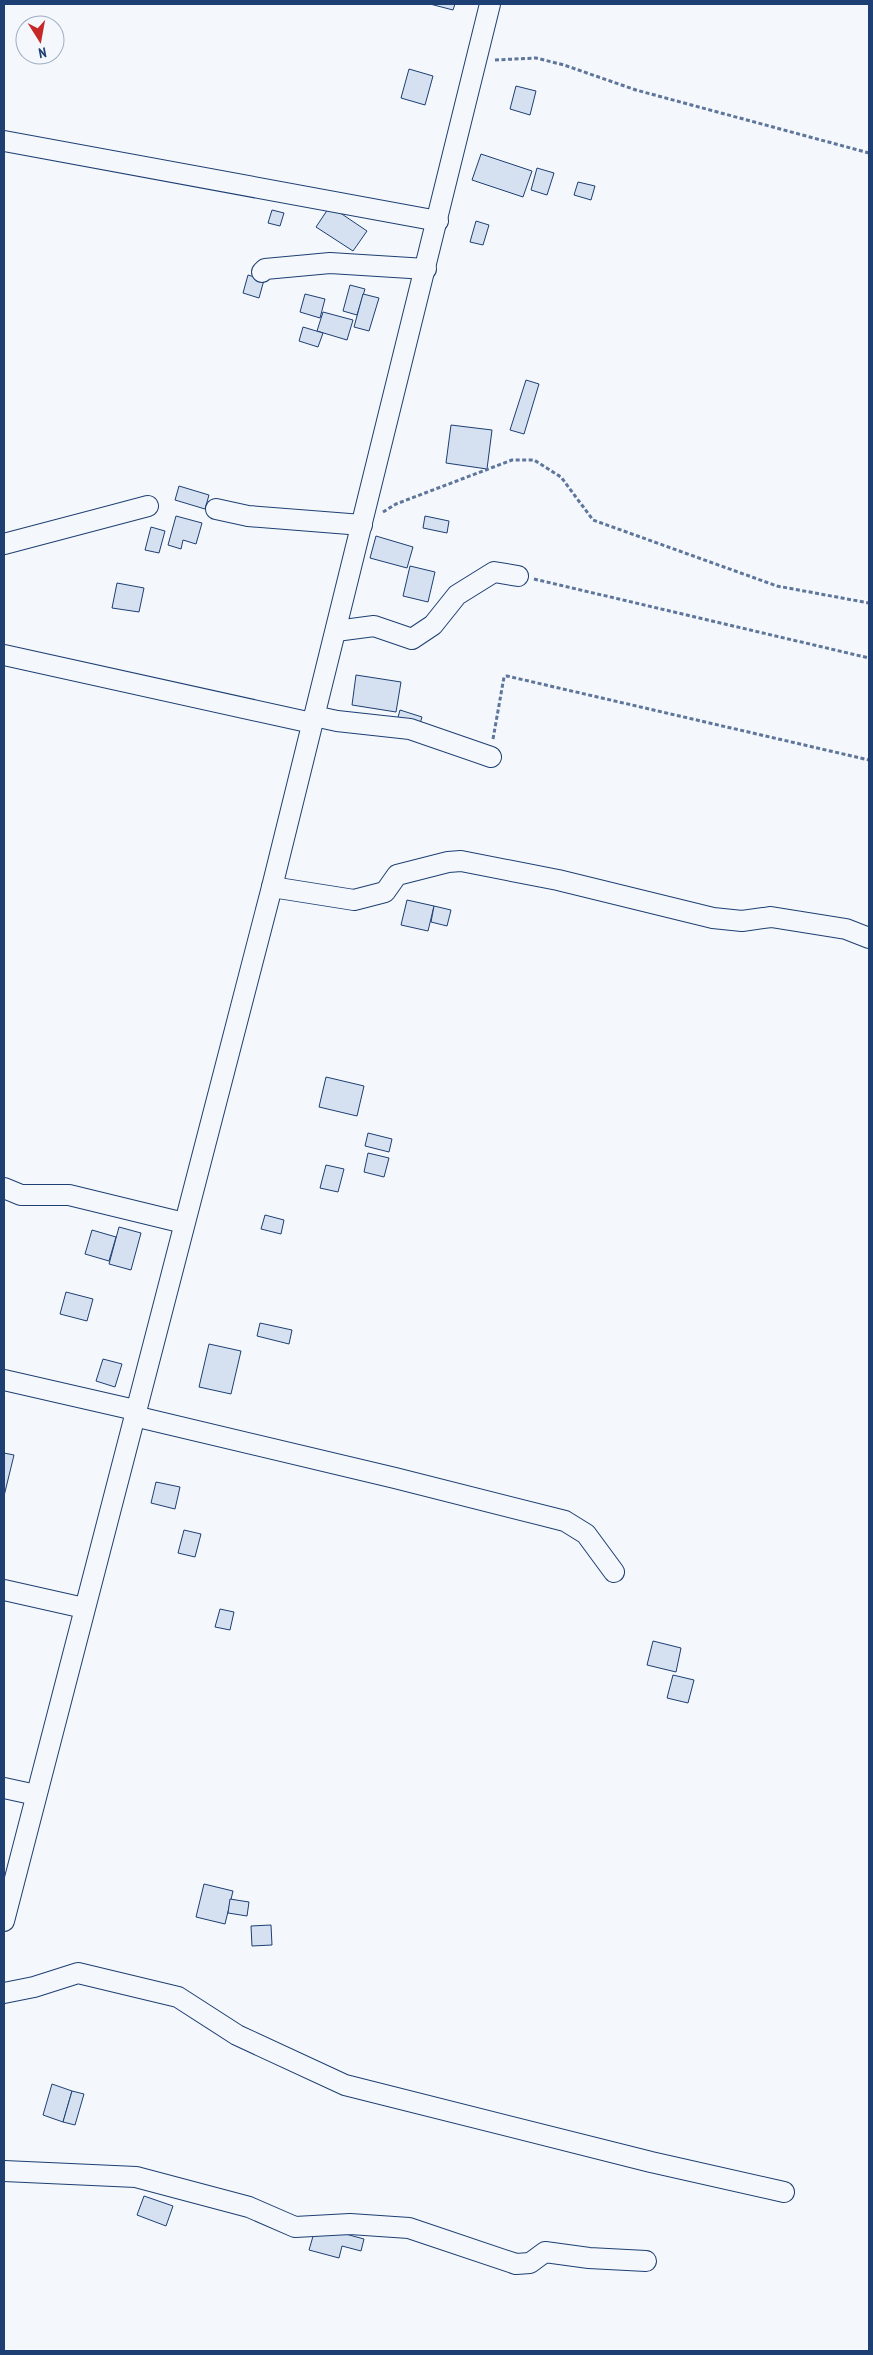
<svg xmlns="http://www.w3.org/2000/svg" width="873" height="2355" viewBox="0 0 873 2355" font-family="'PT Sans Narrow',sans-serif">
<rect width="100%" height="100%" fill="#f4f7fb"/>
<!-- building -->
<g fill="#d5e0f0" stroke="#1d3f73">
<polygon points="430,4 455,4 453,10"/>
<polygon points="409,69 433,76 425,105 401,98"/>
<polygon points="516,86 536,91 530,115 510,109"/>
<polygon points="481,154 532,171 523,197 472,180"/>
<polygon points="537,168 554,173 547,195 531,190"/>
<polygon points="578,182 595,186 591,200 574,195"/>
<polygon points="330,206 367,231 353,251 316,227"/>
<polygon points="272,210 284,213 280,226 268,223"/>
<polygon points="476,221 489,225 483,245 470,242"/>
<polygon points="248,275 264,280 259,298 243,293"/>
<polygon points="350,285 365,289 357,315 343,311"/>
<polygon points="305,294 325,299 320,318 300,312"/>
<polygon points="363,294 379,298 369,331 354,327"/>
<polygon points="323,312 353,320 347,340 317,331"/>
<polygon points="303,327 323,333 318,347 299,341"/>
<polygon points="526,380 539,384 524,434 510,430"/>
<polygon points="451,425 492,430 487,469 446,463"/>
<polygon points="179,486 209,495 205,509 175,500"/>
<polygon points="176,516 202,523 196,544 183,540 181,549 168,545"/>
<polygon points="425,516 449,521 447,533 423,528"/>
<polygon points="151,527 165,531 159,553 145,550"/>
<polygon points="376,536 413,547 407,568 370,558"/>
<polygon points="410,566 435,572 428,602 403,596"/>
<polygon points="117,583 144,588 139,612 112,608"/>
<polygon points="356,675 401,682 396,712 352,705"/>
<polygon points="400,710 422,717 419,727 397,721"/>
<polygon points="407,900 434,906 428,931 401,925"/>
<polygon points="434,906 451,910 447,926 431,922"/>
<polygon points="326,1077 364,1086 357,1116 319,1107"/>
<polygon points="368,1133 392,1139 389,1152 365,1146"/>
<polygon points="368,1153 389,1158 384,1177 364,1172"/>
<polygon points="326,1165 344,1169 338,1192 320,1188"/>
<polygon points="265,1215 284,1220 281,1234 261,1229"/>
<polygon points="119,1227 141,1233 131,1270 109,1264"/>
<polygon points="92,1230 116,1237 109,1261 85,1254"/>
<polygon points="66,1292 93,1299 87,1321 60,1314"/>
<polygon points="260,1323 292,1330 289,1344 257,1336"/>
<polygon points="209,1344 241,1351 231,1394 199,1387"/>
<polygon points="103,1359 122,1364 115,1387 96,1381"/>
<polygon points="4,1453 14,1455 4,1496"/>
<polygon points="156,1482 180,1487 175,1509 151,1503"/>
<polygon points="184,1530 201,1534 195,1557 178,1553"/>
<polygon points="220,1609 234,1612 230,1630 215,1627"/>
<polygon points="653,1641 681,1648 676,1672 647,1665"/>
<polygon points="673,1675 694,1680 688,1703 667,1698"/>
<polygon points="204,1884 233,1891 225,1924 196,1917"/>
<polygon points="230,1899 249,1902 247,1916 228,1913"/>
<polygon points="271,1925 272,1945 252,1946 251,1926"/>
<polygon points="52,2084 72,2091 63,2122 43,2115"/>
<polygon points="72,2091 84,2094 75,2125 63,2122"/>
<polygon points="144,2196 173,2206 166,2226 137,2215"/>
<polygon points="316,2226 364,2239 361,2251 342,2246 339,2258 309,2250"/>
</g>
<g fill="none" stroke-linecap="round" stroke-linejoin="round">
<!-- minor casing -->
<g stroke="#1d3f73" stroke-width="22">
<g id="minor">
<polyline points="4,141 438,221"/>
<polyline points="262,272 265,269 330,263 426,269"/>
<polyline points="216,509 248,516 362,525"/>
<polyline points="4,544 148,506"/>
<polyline points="336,631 374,626 412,639 433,625 457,595 494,572 518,576"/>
<polyline points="4,655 312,723"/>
<polyline points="314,716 337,721 410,729 491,757"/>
<polyline points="272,887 354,900 385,892 397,875 448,862 461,861 558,880 713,918 742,921 771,917 846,929 869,938"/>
<polyline points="4,1188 21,1195 69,1195 184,1223"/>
<polyline points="4,1380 135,1410"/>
<polyline points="134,1416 395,1478 565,1521 586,1534 614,1572"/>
<polyline points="4,1590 84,1608"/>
<polyline points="4,1788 36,1795"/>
<polyline points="4,1921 272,887 490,4"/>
<polyline points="4,1993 34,1987 78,1973 178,1997 237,2035 345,2085 651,2162 784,2192"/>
<polyline points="4,2171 136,2177 249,2207 295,2227 350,2224 409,2228 516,2264 530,2263 545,2252 589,2258 646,2261"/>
</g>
</g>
<!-- path -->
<g stroke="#5e769c" stroke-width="3" stroke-dasharray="4 2.5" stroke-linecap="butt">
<polyline points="495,60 536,58 564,65 636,90 869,153"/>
<polyline points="383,512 396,504 512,460 534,460 561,477 593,520 777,586 869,603"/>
<polyline points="534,579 869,658"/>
<polyline points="493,739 504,677 507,676 869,760"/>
</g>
<!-- minor -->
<use href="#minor" stroke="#f4f7fb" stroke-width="20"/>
</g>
<!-- border -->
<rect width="873" height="2355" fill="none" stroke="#1d3f73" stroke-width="10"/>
<!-- north arrow -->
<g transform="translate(40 40) rotate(169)"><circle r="24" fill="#f4f7fb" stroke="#9eadc5"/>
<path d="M0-4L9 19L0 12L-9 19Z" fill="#c62828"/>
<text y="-8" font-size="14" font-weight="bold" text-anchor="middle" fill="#1d3f73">N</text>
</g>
</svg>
